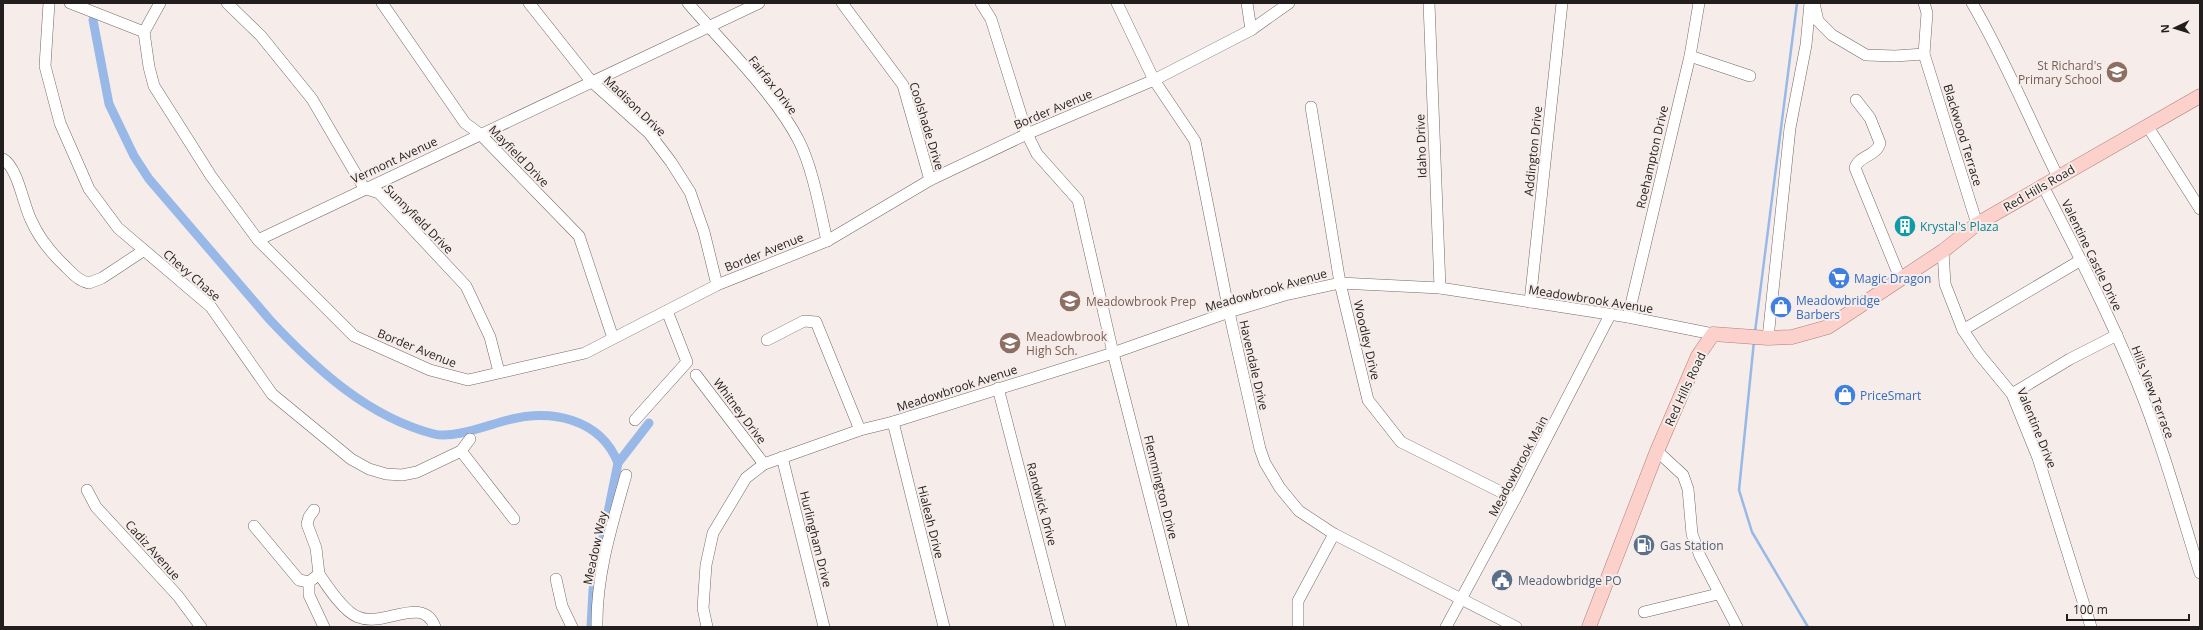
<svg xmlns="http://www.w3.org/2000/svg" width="2203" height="630" viewBox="0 0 2203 630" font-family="'Open Sans',sans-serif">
<rect width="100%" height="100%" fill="#f6edea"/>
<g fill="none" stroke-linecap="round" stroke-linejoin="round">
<!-- stream -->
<g stroke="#98b9e7" stroke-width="2.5">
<polyline points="89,3 89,4"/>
<polyline points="1755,332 1797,3"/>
<polyline points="1754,341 1739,490 1752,532 1808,627"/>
</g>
<!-- canal -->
<g stroke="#98b9e7" stroke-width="9">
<path d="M 93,20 L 109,104 L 134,156 L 149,179 L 270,320 C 316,369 368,417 434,434 C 454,439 488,425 508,420 C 551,409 600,418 618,463"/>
<polyline points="599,557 618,463 649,423"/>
<polyline points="591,627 593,590 597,570"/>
</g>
<!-- minor casing -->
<g stroke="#726a67" stroke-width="12">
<g id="minor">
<polyline points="49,3 45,66 60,123 89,189 118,228 211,307 272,394 351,459 369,469 386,474 402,475 417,472 461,451 470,439"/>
<polyline points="70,3 144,32"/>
<polyline points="227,3 261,36 312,99 364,188 379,193 466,286 490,337 499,372"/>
<polyline points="382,3 465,123 480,134 579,236 613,338"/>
<polyline points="529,3 591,81 649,133 671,162 690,192 704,232 717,285"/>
<path d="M 688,3 C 723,44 775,94 799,141 C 813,169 820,210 827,241"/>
<polyline points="842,3 903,85 930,180"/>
<polyline points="981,3 991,19 1027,134 1037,154 1078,200 1113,353 1183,627"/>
<polyline points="1117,3 1154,80 1195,141 1229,312 1260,449 1265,463 1280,488 1299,511 1334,534 1516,627"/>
<polyline points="1247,3 1251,30"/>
<polyline points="1429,3 1440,288"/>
<polyline points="1814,3 1818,21 1832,35 1866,55 1895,56 1924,54"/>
<polyline points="1924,3 1927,13 1924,54 1977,224"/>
<path d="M 1972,3 C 2005,59 2029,119 2058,177"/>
<polyline points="144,32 149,67 154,86 211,176 258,240 354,336 430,370 468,380 585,353 717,285 827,241 930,180 1027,134 1154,80 1251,30 1289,3"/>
<polyline points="144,32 160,3"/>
<polyline points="1690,56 1750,76"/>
<path d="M 1856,100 L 1870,118 L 1880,143 C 1877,156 1858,156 1855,168 L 1900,278"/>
<polyline points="1311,107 1340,283 1368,400 1401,442 1515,499"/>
<polyline points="2148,127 2200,209"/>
<path d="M 3,159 C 18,168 23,204 31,220 C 39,238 52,254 66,267 C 73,274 79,281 89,283 L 102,278 L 143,251"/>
<path d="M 2043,186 C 2076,250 2109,314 2136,380 C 2162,443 2180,509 2200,573"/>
<polyline points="258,240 759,3"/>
<polyline points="1943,251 1945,284 1963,330 1979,354 2012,394 2038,458 2091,627"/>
<polyline points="1530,302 1562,3"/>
<polyline points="1628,317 1690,56 1699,3"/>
<polyline points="1963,330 2081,260"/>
<polyline points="1768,338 1790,128 1806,45 1810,3"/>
<polyline points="767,340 804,321 816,322 860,430"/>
<polyline points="696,375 764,464"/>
<polyline points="998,388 1060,627"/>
<polyline points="2012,394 2070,359 2117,335"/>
<polyline points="635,420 687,362 667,311"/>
<polyline points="893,422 944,627"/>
<polyline points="461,451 514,519"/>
<polyline points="1657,451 1683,475 1688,489 1692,534 1700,556 1737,627"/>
<polyline points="782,457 824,627"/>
<polyline points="87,490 96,507 178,596 201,627"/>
<polyline points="314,510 309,517 307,524 316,548 319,574"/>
<path d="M 254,526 L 299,580 L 309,582 L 319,574 C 327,586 344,612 358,617 C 384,628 423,594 435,627"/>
<polyline points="556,579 562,606 572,627"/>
<polyline points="309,582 309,595 324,627"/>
<polyline points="1644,612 1718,594"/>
<path d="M 597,627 C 596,575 612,525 626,475"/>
<polyline points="707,627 703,608 706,565 713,533 746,478 764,464 860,430 893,422 1113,353 1229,312 1285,295 1340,283 1440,288 1628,317 1713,334"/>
<polyline points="1298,627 1298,601 1334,534"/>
<polyline points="1446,627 1515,499 1610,315"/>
</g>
</g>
<!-- major casing -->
<g stroke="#b07e78" stroke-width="15">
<polyline id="major" points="1589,627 1657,451 1698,356 1713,334 1768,338 1792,337 1828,327 1943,251 1977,224 2200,96"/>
</g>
<!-- minor -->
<use href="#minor" stroke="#fff" stroke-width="11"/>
<!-- major -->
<use href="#major" stroke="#fdd1cb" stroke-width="14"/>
</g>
<!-- icons -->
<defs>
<g id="school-disc" transform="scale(1.15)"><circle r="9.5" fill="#8d6e63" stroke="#f6edea"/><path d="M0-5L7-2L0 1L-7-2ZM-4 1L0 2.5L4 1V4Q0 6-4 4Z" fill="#fff"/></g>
<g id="building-disc" transform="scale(1.15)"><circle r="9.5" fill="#0f9aa8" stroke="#f6edea"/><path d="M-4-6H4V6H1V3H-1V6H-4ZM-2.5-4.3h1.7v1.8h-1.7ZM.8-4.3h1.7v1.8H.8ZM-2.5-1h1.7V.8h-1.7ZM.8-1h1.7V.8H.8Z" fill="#fff"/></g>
<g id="supermarket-disc" transform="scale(1.15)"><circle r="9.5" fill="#3f7fe0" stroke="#f6edea"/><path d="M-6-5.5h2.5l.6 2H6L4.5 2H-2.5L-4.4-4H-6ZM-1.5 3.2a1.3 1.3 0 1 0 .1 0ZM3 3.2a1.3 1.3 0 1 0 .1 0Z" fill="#fff"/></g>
<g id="shop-disc" transform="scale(1.15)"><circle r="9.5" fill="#3f7fe0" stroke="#f6edea"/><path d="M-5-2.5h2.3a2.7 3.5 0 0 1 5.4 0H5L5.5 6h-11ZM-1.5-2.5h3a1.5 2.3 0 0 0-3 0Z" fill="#fff"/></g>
<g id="fuel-disc" transform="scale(1.15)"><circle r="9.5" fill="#5c6f8a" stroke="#f6edea"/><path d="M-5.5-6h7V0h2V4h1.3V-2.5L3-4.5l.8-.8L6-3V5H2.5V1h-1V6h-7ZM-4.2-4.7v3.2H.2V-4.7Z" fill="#fff"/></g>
<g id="civic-disc" transform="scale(1.15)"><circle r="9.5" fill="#5c6f8a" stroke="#f6edea"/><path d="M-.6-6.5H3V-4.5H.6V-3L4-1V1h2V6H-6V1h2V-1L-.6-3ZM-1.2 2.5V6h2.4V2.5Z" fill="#fff"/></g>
</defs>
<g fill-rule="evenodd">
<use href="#school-disc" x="2117" y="72"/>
<use href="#building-disc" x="1905" y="226"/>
<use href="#supermarket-disc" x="1839" y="278"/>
<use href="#school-disc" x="1070" y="301"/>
<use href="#shop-disc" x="1781" y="307"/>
<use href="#school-disc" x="1010" y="343"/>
<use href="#shop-disc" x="1845" y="395"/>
<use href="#fuel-disc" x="1644" y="545"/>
<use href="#civic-disc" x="1502" y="580"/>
</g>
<g text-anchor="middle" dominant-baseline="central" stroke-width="4" stroke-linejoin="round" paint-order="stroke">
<!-- education labels -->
<g font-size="12" fill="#785e54" stroke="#f6edea" text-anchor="start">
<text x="2102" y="65" text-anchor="end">St Richard's<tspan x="2102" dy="14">Primary School</tspan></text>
<text x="1086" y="301">Meadowbrook Prep</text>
<text x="1026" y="336">Meadowbrook<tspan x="1026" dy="14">High Sch.</tspan></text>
</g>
<!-- street labels -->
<g font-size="12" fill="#221e1d" stroke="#f6edea">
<text transform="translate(773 85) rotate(52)">Fairfax Drive</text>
<text transform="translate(635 106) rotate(44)">Madison Drive</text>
<text transform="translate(1053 109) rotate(-23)">Border Avenue</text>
<text transform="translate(927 126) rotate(73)">Coolshade Drive</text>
<text transform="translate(1963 135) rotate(73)">Blackwood Terrace</text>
<text transform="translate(1421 146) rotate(-92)">Idaho Drive</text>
<text transform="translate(1533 151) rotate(-84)">Addington Drive</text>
<text transform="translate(519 156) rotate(46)">Mayfield Drive</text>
<text transform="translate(1652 157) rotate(-77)">Roehampton Drive</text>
<text transform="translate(394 160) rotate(-25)">Vermont Avenue</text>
<text transform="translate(2039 188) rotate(-30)">Red Hills Road</text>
<text transform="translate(419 219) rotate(45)">Sunnyfield Drive</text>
<text transform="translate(764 252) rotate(-22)">Border Avenue</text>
<text transform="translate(2092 255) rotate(64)">Valentine Castle Drive</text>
<text transform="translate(192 275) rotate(41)">Chevy Chase</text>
<text transform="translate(1266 290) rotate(-16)">Meadowbrook Avenue</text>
<text transform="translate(1591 299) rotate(9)">Meadowbrook Avenue</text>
<text transform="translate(1367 340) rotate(77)">Woodley Drive</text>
<text transform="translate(417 348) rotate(22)">Border Avenue</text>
<text transform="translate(1254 365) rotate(77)">Havendale Drive</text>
<text transform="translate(957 388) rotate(-18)">Meadowbrook Avenue</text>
<text transform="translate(1685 389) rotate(-65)">Red Hills Road</text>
<text transform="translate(2153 392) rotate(69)">Hills View Terrace</text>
<text transform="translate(740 411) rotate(53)">Whitney Drive</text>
<text transform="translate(2037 428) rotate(68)">Valentine Drive</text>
<text transform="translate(1518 466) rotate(-62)">Meadowbrook Main</text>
<text transform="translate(1161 487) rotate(76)">Flemmington Drive</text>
<text transform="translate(1042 504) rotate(75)">Randwick Drive</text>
<text transform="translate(931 522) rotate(76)">Hialeah Drive</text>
<text transform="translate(816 539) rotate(76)">Hurlingham Drive</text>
<text transform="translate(595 548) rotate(-78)">Meadow Way</text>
<text transform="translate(153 550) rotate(48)">Cadiz Avenue</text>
</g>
<!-- culture labels -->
<g font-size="12" fill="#0d838f" stroke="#f6edea" text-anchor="start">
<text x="1920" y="226">Krystal's Plaza</text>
</g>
<!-- shop labels -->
<g font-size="12" fill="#366cbe" stroke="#f6edea" text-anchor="start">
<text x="1854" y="278">Magic Dragon</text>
<text x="1796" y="300">Meadowbridge<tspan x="1796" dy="14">Barbers</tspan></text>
<text x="1860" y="395">PriceSmart</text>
</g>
<!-- service labels -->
<g font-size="12" fill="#4e5e75" stroke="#f6edea" text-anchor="start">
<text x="1660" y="545">Gas Station</text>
<text x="1518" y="580">Meadowbridge PO</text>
</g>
</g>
<!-- border -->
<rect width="2203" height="630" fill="none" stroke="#221e1d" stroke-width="8"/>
<!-- north arrow -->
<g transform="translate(2175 28) rotate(266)" stroke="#f6edea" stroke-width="3" paint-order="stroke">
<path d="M0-3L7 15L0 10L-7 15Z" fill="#221e1d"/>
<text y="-6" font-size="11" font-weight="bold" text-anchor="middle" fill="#221e1d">N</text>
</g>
<!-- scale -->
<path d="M2067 614v6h122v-6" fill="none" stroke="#221e1d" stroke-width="2"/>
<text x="2073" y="614" font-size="12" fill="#221e1d" stroke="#f6edea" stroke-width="3" paint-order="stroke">100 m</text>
</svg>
